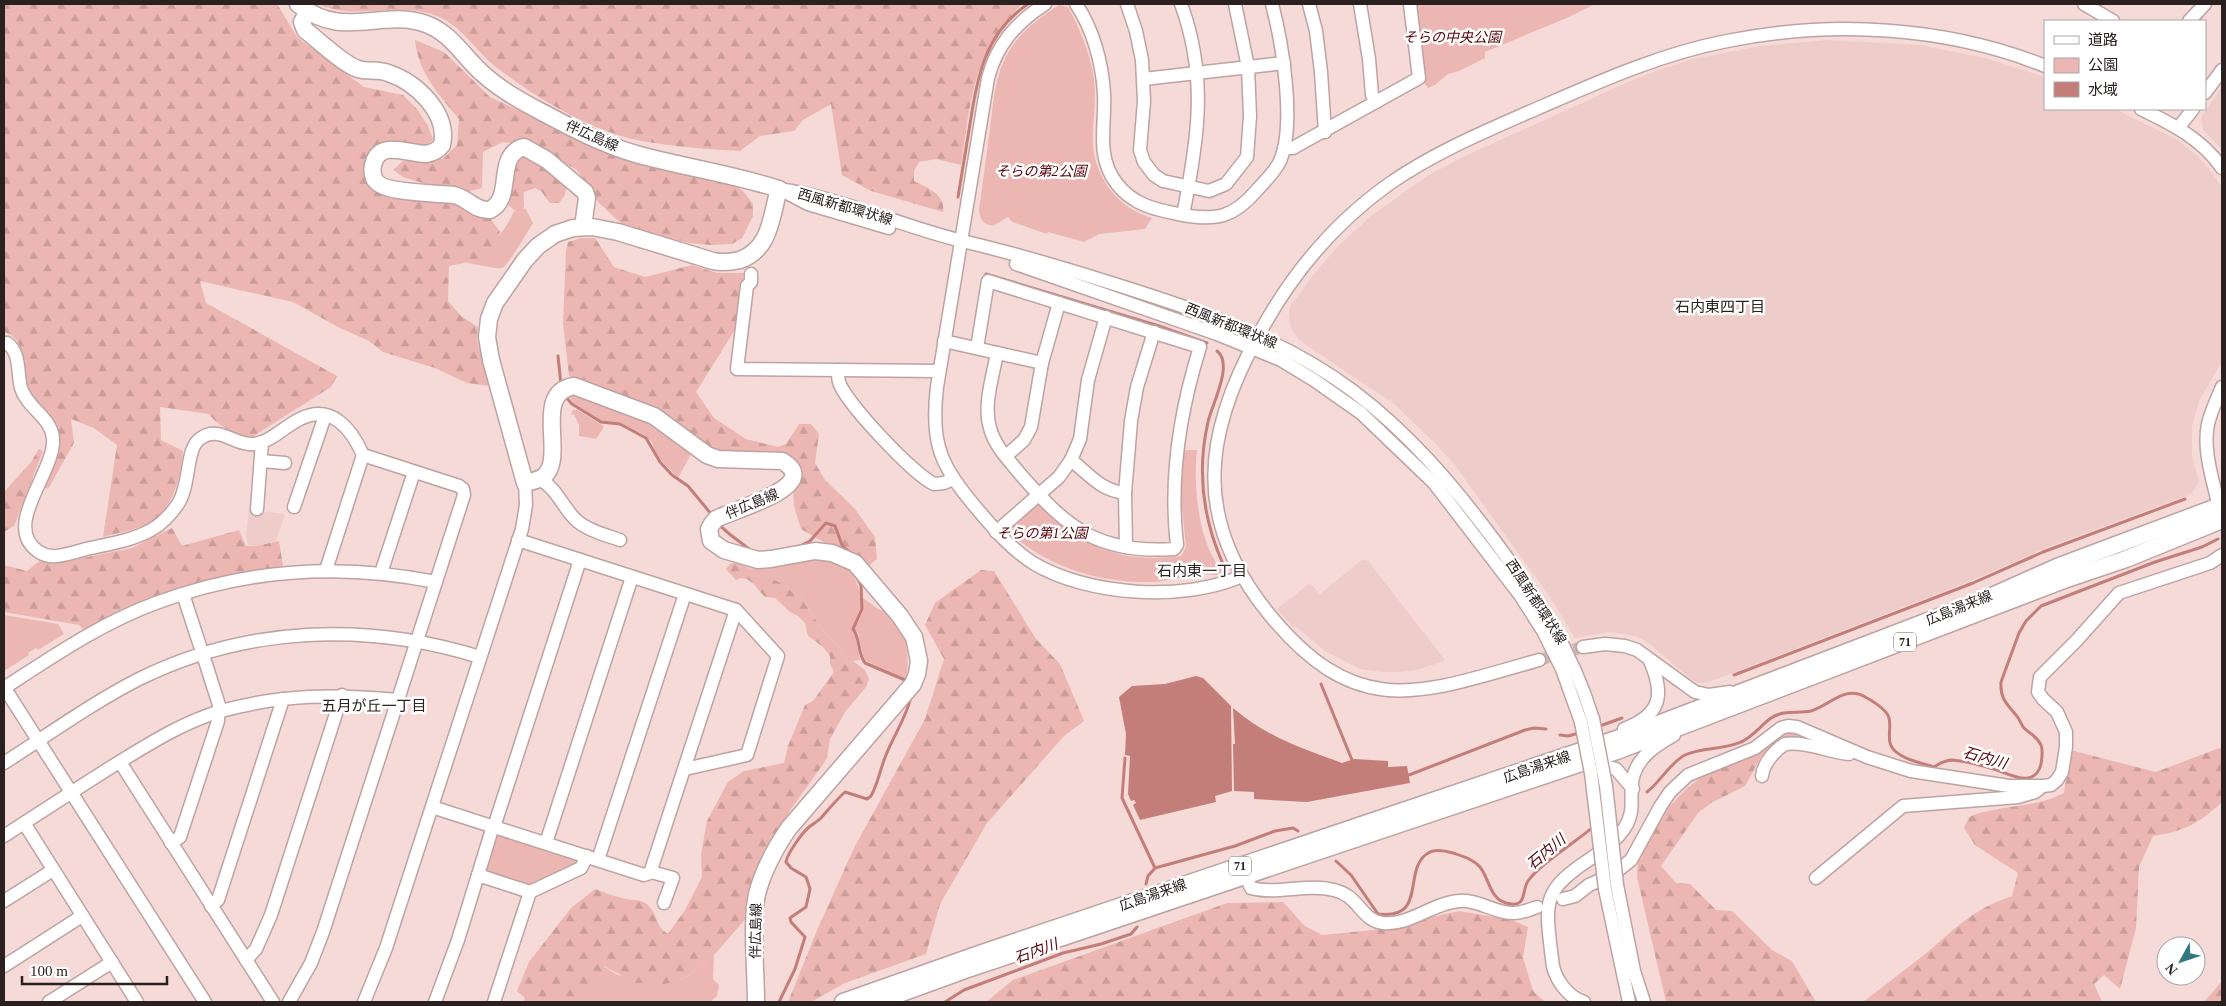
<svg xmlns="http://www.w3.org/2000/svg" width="2226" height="1006" viewBox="0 0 2226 1006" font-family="'Times New Roman','Noto Sans JP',serif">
<defs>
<pattern id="forest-firs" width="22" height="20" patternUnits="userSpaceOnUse" patternTransform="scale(1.25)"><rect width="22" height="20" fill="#ecb7b2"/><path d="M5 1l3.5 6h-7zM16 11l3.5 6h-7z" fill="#cb9d99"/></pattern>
</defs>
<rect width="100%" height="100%" fill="#f5dad8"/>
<!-- built -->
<g fill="#eeccc9">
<polygon points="1828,40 1920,45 1985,58 2045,77 2045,109 2115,109 2178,140 2198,157 2209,169 2222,187 2222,361 2199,401 2192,426 2192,457 2199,482 2191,494 2048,547 1973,580 1717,679 1703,683 1698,683 1690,678 1650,644 1636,636 1611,632 1575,638 1548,594 1454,464 1436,444 1393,403 1299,340 1290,326 1289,311 1291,305 1315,273 1337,247 1371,216 1427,176 1463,157 1628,82 1656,71 1693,59 1761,46"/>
<polygon points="2222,87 2222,149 2203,130 2201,117"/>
<polygon points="249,510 285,514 276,541 256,546 248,545 246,537"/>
<polygon points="1362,560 1368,561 1445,660 1444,661 1417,670 1400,672 1382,672 1360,669 1325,651 1297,627 1293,627 1277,609 1310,583 1320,594"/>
</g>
<!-- green -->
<g fill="#ecb7b2">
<polygon points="1413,4 1595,4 1569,17 1485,52 1485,58 1459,71 1448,74 1435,85 1428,88 1423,81"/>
<path d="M 1059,5 L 1068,7 C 1080,29 1090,53 1094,79 C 1097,101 1092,122 1093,144 C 1095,178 1119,209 1152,218 L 1145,229 L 1099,234 L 1084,242 L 1048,232 L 1047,234 L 1012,222 L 1008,217 L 993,226 C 983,224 979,219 979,209 C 983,183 986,156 990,129 C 994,99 995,70 1013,45 C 1025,28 1042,16 1059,5 Z"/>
<path d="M 525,208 L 533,223 C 528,231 507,267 502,268 C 494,269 477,264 467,263 C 487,252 506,231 514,211 L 518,213 Z"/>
<polygon points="569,392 649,417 690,448 691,454 678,478 656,455 652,442 643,434 621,423 601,421 574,403 567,394"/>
<polygon points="573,410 577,410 602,425 604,427 596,439 579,436 579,425 574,414 571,415"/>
<path d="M 1182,450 L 1197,450 C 1193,484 1198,541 1220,568 L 1222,568 L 1223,571 L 1222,574 C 1215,576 1210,574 1203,574 C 1186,575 1170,581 1154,582 C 1102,584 1048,568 1009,532 L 1009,526 L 1035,504 L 1042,505 C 1056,516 1069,529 1084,539 C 1111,558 1148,560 1181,556 L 1186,547 L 1182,507 Z"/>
<path d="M 804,556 L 851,564 C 853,577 865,598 861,611 C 859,617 854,623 852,629 L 856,637 L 860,660 L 846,662 L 842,650 L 820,627 L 800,595 L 791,591 L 787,586 L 763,577 L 744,564 Z"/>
<path d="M 863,598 L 878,609 L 890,612 C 894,619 900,626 903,633 C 907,643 910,669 905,679 L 864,660 L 858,632 L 854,629 L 862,613 Z"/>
<polygon points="4,615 58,624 64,634 38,650 36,648 28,653 29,655 4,671"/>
<polygon points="496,832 576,859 578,863 531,886 485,872"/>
<polygon points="714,955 713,979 719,985 717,996 710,1002 591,1002 603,966 618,975 675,982 688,976"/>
</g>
<!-- forest -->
<g fill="url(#forest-firs)">
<path d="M 4,4 L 277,4 L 297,37 L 364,87 L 403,95 L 417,109 L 428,126 L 433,139 L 426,146 L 375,147 L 364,166 L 372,188 L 394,194 L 453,203 L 490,218 L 500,232 C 498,236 498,240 497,243 C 490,260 463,263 449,266 L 448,301 L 461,316 L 478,327 L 477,341 L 490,386 L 467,383 L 435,368 L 383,352 L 369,341 L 338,327 L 293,302 L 200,281 L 206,303 L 337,376 L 331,387 L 252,437 C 234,433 221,429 209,414 L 160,407 L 161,440 L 183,451 C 180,478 174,512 145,525 C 132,531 117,533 103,537 L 117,445 L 94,428 L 71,419 L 74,443 L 48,489 L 42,486 C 49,471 59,457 58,440 C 56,413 32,407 25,385 C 20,367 28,339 4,332 Z"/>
<path d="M 318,4 L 1022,4 C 972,52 971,101 961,165 L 936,159 L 919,162 L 914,171 L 914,181 C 928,188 946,195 943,212 L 871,191 L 842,175 L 831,104 L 803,120 L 794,131 L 760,136 L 740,151 C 707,149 674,147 642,141 C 593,132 540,100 500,70 C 477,54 464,27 437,16 C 395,0 359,22 318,4 Z"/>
<path d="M 415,40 L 444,52 L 490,97 L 566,132 L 734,185 L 743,191 L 753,204 L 753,216 L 742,238 L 732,244 L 711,245 L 689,243 L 626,228 L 598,202 L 577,170 L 535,146 L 503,142 L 483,152 L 482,188 L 458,194 L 403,177 L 393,170 L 403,161 L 443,159 L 457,145 L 459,119 C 439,95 418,72 415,40 Z"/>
<path d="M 523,153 L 567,183 L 565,195 L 559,203 L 550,203 L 541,191 L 535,188 L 524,192 C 522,200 528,210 518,213 L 507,204 L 511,167 Z"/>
<polygon points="581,238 595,238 614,267 645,277 692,265 717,273 744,273 736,328 696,392 714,418 746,439 778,447 786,444 799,424 811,424 819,434 815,463 825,480 855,509 875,537 877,559 867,567 801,529 794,506 792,462 774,451 724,452 699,443 569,376 563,323 566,251 568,242"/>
<polygon points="39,449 43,451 14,526 4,532 4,492 31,462"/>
<path d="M 172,528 L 182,546 L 239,530 L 246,546 L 256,546 L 279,541 L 283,566 C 210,576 149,595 84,630 L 79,625 L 4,612 L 4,565 L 27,571 L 42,559 L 58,563 L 132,548 Z"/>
<path d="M 736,562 L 787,586 L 791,591 L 800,595 L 820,627 L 842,650 L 846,662 L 853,661 L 865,670 L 869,679 L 866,687 L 845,712 L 830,739 L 827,758 L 824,763 L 791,809 L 769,848 L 748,916 L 714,955 L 688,976 L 675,982 L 660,985 L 636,983 L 604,966 L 591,1002 L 524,1002 L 525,998 L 517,991 L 529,962 L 571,908 L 595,889 C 604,892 613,896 622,898 C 631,901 640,898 648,905 C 658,915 655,926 668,934 L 685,910 L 702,877 L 701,854 L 707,821 L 728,782 L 744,771 L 784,763 L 788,746 L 805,705 L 813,701 L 834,672 L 830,664 L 830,656 L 822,646 L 808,636 L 805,623 L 798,616 L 790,612 L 775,598 L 765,597 C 756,588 749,573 736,580 L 726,569 L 730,564 Z"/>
<polygon points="981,570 994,571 1036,639 1060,664 1084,721 1064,736 987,823 940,904 926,954 845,983 811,1002 788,1002 818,928 854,848 925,719 944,659 925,625 935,603"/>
<polygon points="1786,731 1809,738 1814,743 1779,744 1761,757 1745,786 1711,803 1698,813 1661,866 1676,883 1690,884 1716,910 1732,911 1772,950 1792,961 1816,1002 1666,1002 1637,877 1638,858 1668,808 1688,787 1711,770"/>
<path d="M 2222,747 L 2222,802 C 2198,824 2185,831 2153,836 L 2139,867 L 2136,928 L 2120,989 L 2104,975 L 2094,984 L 2102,1002 L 1863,1002 C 1883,986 1904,971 1924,955 C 1956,929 1970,910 2012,896 L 2018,873 L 1975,845 L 1964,828 L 1969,817 C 1999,804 2035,809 2064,793 L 2070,750 L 2156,772 Z"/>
<polygon points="1283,902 1305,926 1322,935 1373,930 1459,911 1512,920 1528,927 1523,957 1533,991 1545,1002 986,1002 1013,980 1227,903"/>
<polygon points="2222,981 2222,1002 2204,1002"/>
</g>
<!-- water -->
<g fill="#c47e79">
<polygon points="1196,676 1203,678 1231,706 1232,791 1215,796 1216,802 1140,820 1133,805 1136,803 1134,800 1131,801 1128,794 1130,756 1125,755 1126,734 1119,697 1132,686 1165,684"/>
<path d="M 1233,708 C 1265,736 1303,749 1342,763 L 1354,759 L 1388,761 L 1388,767 L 1407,766 L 1410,783 L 1307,802 L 1254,799 L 1254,792 L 1234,791 L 1233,744 L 1235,744 Z"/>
</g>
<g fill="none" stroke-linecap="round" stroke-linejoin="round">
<!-- stream -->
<g stroke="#c47e79" stroke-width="3">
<path d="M 958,197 C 962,173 966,149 970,124 C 977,77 985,33 1028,4"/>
<polyline points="986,274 1159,326 1207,343"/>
<path d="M 1217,351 C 1234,364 1212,404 1208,422 C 1197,470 1203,519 1223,564"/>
<polyline points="558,356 561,385"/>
<polyline points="565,396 572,404 601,422 620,424 646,438 660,462 672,475 688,486 712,515"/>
<path d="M 719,524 C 727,534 740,541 750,550"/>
<polyline points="800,546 810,541 826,523 835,526 842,545 850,553"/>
<path d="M 855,574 L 861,585 L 862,609 L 853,629 C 861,639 857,653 865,663 L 905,680 L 906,683"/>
<polyline points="1734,675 1973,583 2043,552 2185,499"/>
<polyline points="1321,684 1352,760"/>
<polyline points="1597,727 1622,718"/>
<polyline points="1560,735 1568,736 1579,733"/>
<polyline points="1125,758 1122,798 1155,868"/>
<polyline points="1409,775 1525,730 1534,728 1546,729"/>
<path d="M 1647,792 C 1660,782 1670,763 1685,755 C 1703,747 1723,750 1741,742 C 1753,737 1760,726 1771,718 C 1785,709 1797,714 1811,711 C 1831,705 1845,684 1867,698 C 1874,702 1887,710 1889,718 C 1892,729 1885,742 1895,751 C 1905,760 1921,763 1934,767 C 1940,763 1945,760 1952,760 C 1965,761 1984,766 1997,770 C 2013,776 2035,788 2041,764 C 2042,758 2043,750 2041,745 C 2037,736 2030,734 2024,728 C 2021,725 2020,719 2016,715 C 2007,704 2000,699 2001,682 L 2019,633 L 2026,621 L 2041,606 L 2155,562 L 2202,547 L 2218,539"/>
<path d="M 1336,861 L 1351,875 L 1378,914 C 1430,920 1400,867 1430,852 C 1437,849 1446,851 1453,853 C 1462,856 1473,859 1480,867 C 1489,878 1490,899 1506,903 C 1528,909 1521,891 1528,881 C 1541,863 1576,842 1593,827"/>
<polyline points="1146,884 1148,876 1155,868 1235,846 1275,831 1293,828 1298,831"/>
<path d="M 779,1002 L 795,969 L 805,937 L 791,922 L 790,918 L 806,907 L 810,889 L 806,877 L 791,868 L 786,862 C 787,854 802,833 809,827 C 813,824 818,821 821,818 C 829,809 836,800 845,792 L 867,799 L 871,796 C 878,784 880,769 886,755 C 894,735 906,718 911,697"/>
<polyline points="945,1002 964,990 1063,953 1101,944 1131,934 1137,927"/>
</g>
<!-- minor-tunnel -->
<polyline stroke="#ccb5b3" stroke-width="12" stroke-dasharray="12 6" stroke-linecap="butt" points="1539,660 1583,647"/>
<!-- minor casing -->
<g stroke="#bda3a1" stroke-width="15">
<g id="minor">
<path d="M 1045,4 C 1016,23 997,44 988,78 L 937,387 C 930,445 941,466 978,510 C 995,530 1011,549 1033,563 C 1088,596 1184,602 1242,576"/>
<path d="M 1076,4 C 1093,29 1102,62 1104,93 C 1106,125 1095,156 1117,184 C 1134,206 1158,210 1183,215 C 1217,221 1234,217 1257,190 C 1265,181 1275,172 1280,161 C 1296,124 1282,42 1272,4"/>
<polyline points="1127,4 1136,31 1142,60 1144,101 1140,150 1144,162 1154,175 1163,181 1209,191 1226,184 1247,157 1250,116 1248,67 1235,4"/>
<path d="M 1181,4 C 1208,77 1198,140 1183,215"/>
<polyline points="1309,4 1316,31 1321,72 1325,132"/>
<polyline points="1360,4 1369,59 1372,95 1376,102"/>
<polyline points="2084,4 2113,21"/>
<polyline points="2189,21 2205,4"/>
<polyline points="1144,79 1284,63"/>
<polyline points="2205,93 2222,70"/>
<path d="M 2141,109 C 2172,124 2202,139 2222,168"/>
<polyline points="2179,127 2193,109"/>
<polyline points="1284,148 1293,148 1300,144 1419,78 1410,4"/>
<path d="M 779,189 C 842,198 900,226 962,241 C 1018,254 1074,271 1130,289 C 1209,314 1286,341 1353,391 C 1409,433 1453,485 1494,540 C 1538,599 1571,648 1593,719"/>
<polyline points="789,194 808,204 889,228"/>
<polyline points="1016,264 1217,334 1281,360 1314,380 1361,413 1434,483 1520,595 1543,631 1562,669 1581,722"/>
<polyline points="751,274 751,282 747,286 737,369 939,371"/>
<polyline points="944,341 1042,363 1031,427 1024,440 1006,456"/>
<path d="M 7,343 C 21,353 17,373 21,388 C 27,408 51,417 53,438 C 56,472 0,526 39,552 C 44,555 50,557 57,556 C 66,555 76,552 86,549 C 108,544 131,541 151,530 C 162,524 171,514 178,504 C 191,484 185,448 201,438 C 219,425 235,446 254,444 C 271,442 285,426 300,419 C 332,403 352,430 363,455 L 459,486 L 463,489 L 464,495 L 323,932 L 311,963 L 289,1002"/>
<path d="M 977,348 L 988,281 L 1200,347 C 1180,411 1169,478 1177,545 L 1174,549 C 1099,554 1068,529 1021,475 C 1009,460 995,447 990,428 C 983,405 993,376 997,353"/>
<polyline points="1042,363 1059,303"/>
<path d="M 838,370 C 838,373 838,378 839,382 C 845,402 914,475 934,484 L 944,483 L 953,479"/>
<path d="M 1071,460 C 1090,475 1100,490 1125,493"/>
<polyline points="261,461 285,463"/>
<path d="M 539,479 C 556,487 562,506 575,519 C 586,530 606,535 620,540"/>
<polyline points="294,507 325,416"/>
<polyline points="257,509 262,442"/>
<path d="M 2220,513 C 2215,485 2202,453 2208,424 C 2211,411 2217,399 2222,387"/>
<polyline points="996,532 1059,477 1071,460 1080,439 1088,380 1106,317"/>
<polyline points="518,540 736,610 778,656 747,755 685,769"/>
<polyline points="1126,547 1125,493 1131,421 1137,387 1154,332"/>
<polyline points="326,570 363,455"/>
<polyline points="381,573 414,472"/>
<polyline points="183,594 200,646"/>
<polyline points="1583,647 1605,644 1625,646 1637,650 1695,692 1709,695 1730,692"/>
<path d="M 1539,660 C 1422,693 1358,723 1269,614 C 1193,521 1203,435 1258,336 C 1290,276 1333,224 1389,184 C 1435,152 1486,131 1536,109 C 1598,82 1660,54 1727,41 C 1831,20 1946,26 2045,66"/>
<polyline points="4,687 205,1002"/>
<path d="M 4,688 C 52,657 101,623 156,603 C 246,569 341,563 436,582"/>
<path d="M 1624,729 C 1661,715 1665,695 1650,661"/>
<polyline points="120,762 273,1002"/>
<path d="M 4,763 C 48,735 92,703 139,679 C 246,626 367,622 480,657"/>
<polyline points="1593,763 1616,769 1633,789"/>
<path d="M 1762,776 C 1763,764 1775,750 1785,744 C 1805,741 1829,752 1849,754"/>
<polyline points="432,807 644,875 650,873 736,610"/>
<polyline points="24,823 137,1002"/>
<polyline points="494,827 580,560"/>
<path d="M 4,836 C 41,812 78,788 116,764 C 149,744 183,722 221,711 C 284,694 334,694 398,700"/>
<polyline points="171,843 180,837 218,721 219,705 205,661"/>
<polyline points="546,843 632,577"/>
<polyline points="598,860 685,594"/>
<path d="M 1242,868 L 1251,888 C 1277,895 1307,883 1334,890 C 1360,896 1360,920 1383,923 C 1409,926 1432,903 1459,901 C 1478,899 1496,914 1514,913 C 1522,913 1529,910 1537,907"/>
<polyline points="651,872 673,878 664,903"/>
<polyline points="478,875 530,892 581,868 587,856"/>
<polyline points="1816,878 1903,806 2018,797 2035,792 2039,789"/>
<polyline points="1617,885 1634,971 1644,1002"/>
<polyline points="1605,889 1629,1002"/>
<polyline points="1563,899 1575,896 1589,885 1612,875 1631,860 1660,807 1670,792 1688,775 1755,748 1781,728 1788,726 1797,727 1867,757 1911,771 2009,786 2043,786 2051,785 2057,780 2062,772 2066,747 2066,732 2057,712 2043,699 2038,692 2040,677 2077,640 2119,593 2210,563 2222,555"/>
<polyline points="4,901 53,870"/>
<polyline points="211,906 218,900 283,699"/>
<polyline points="246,960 256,949 271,915 342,695"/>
<polyline points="4,966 82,916"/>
<polyline points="49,1002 112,962"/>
<polyline points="364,1002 386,948 522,529 526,505 525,483"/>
<polyline points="435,1002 458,940 493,826"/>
<polyline points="494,1002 530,892"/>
<path d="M 1584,1002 C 1567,997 1553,977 1552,959 C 1545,901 1541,891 1593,857 C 1604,849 1616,841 1624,829 C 1638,808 1627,793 1634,774 C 1640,755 1658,744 1674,735"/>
</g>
</g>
<!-- major casing -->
<g stroke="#bda3a1" stroke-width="19">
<g id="major">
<path d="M 298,4 C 343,41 382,8 426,24 C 451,33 463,56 482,73 C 498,88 517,99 536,109 C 568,126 601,144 636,154 C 683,167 732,174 779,189 C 771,216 771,249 740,260 C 731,262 722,263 713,261 L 618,232 L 592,227 L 573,228 L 555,234 L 538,246 L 525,260 L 495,303 L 489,319 L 487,337 L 491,360 L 525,483 C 530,482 538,480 543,477 C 568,459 531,393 574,386 L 654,416 L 707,455 L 718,459 L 782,461 C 826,486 729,511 716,519 C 713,522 711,525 709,529 L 711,541 L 724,550 L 758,560 L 771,559 L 815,551 L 832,553 L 855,563 L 900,616 L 914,637 L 919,661 L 917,674 L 913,684 L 789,828 C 776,847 763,871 757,894 C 751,923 756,971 756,1002"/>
<path d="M 308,11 L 302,22 L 305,30 C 317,39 344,65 358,69 C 367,72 378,69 388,73 C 416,82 449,113 442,145 C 438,150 433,153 426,154 C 409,154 381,140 374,162 C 372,167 372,173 374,178 C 379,194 438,193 454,195 C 468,198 475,211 490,210 C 515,198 494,155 524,147 L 547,160 L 585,192 L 587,198 L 583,227"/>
<polyline points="843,1002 982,953 1637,732 1983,600 2057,567 2222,505"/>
<polyline points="877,1002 965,970 1617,751 2064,580 2126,559 2222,520"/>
</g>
</g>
<!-- minor -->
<use href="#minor" stroke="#fff" stroke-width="12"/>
<!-- major -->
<use href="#major" stroke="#fff" stroke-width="16"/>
<!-- minor-bridge casing -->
<g stroke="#bda3a1" stroke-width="15" stroke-linecap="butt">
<g id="minor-bridge">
<polyline points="1593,719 1606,786 1617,885"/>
<polyline points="1581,722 1591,773 1605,889"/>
</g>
</g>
<!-- minor-bridge -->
<use href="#minor-bridge" stroke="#fff" stroke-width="12"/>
</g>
<g text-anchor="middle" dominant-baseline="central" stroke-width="5" stroke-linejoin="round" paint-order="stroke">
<!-- shield labels -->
<g fill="#fff" stroke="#6a6362" stroke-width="1">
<rect x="1894" y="632.5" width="22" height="19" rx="4"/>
<rect x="1229" y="856.5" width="22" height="19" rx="4"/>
</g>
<g font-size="12" font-weight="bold" fill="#2a201f">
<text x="1905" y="642">71</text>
<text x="1240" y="866">71</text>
</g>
<!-- park labels -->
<g font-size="14" font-style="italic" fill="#580009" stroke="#fff">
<text x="1452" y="37">そらの中央公園</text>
<text x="1041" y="171">そらの第2公園</text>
<text x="1042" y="533">そらの第1公園</text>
</g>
<!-- street labels -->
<g font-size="14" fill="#2a201f" stroke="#fff">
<text transform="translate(592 136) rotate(24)">伴広島線</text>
<text transform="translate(845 207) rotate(16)">西風新都環状線</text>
<text transform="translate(1231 326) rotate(22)">西風新都環状線</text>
<text transform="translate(752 504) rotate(-23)">伴広島線</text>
<text transform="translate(1536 602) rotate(57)">西風新都環状線</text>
<text transform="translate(1959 608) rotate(-22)">広島湯来線</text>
<text transform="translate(1537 767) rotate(-19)">広島湯来線</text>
<text transform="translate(1153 895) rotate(-19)">広島湯来線</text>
<text transform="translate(756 931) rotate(-89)">伴広島線</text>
</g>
<!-- neighbourhood labels -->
<g font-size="15" fill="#2a201f" stroke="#fff">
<text x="1720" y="307">石内東四丁目</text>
<text x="1202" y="571">石内東一丁目</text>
<text x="374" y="706">五月が丘一丁目</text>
</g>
<!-- water labels -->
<g font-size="15" font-style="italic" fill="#59000a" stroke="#fff">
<text transform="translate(1985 758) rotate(16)">石内川</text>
<text transform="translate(1546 852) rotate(-40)">石内川</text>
<text transform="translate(1036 951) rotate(-20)">石内川</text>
</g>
</g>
<!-- border -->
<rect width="2226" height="1006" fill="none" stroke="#2a201f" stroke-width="10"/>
<!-- legend -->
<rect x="2044" y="20" width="162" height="90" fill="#ffffff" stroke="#aaa6a5"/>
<rect x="2054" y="36" width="25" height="8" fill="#ffffff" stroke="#aaa6a5"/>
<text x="2088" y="45" font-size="15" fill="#2a201f">道路</text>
<rect x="2054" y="58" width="25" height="15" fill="#ecb7b2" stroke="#aaa6a5"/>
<text x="2088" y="70" font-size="15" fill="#2a201f">公園</text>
<rect x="2054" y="82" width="25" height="15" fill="#c47e79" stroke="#aaa6a5"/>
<text x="2088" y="95" font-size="15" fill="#2a201f">水域</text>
<!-- north arrow -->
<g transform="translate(2181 961) rotate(230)"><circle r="24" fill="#ffffff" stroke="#aaa6a5"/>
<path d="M0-4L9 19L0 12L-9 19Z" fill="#307980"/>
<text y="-8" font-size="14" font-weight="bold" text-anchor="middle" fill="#2a201f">N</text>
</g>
<!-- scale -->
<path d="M22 976v8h145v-8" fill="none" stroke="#2a201f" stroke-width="2.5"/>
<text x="30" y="976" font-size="15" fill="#2a201f" stroke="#ffffff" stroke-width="4" paint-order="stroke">100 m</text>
</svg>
